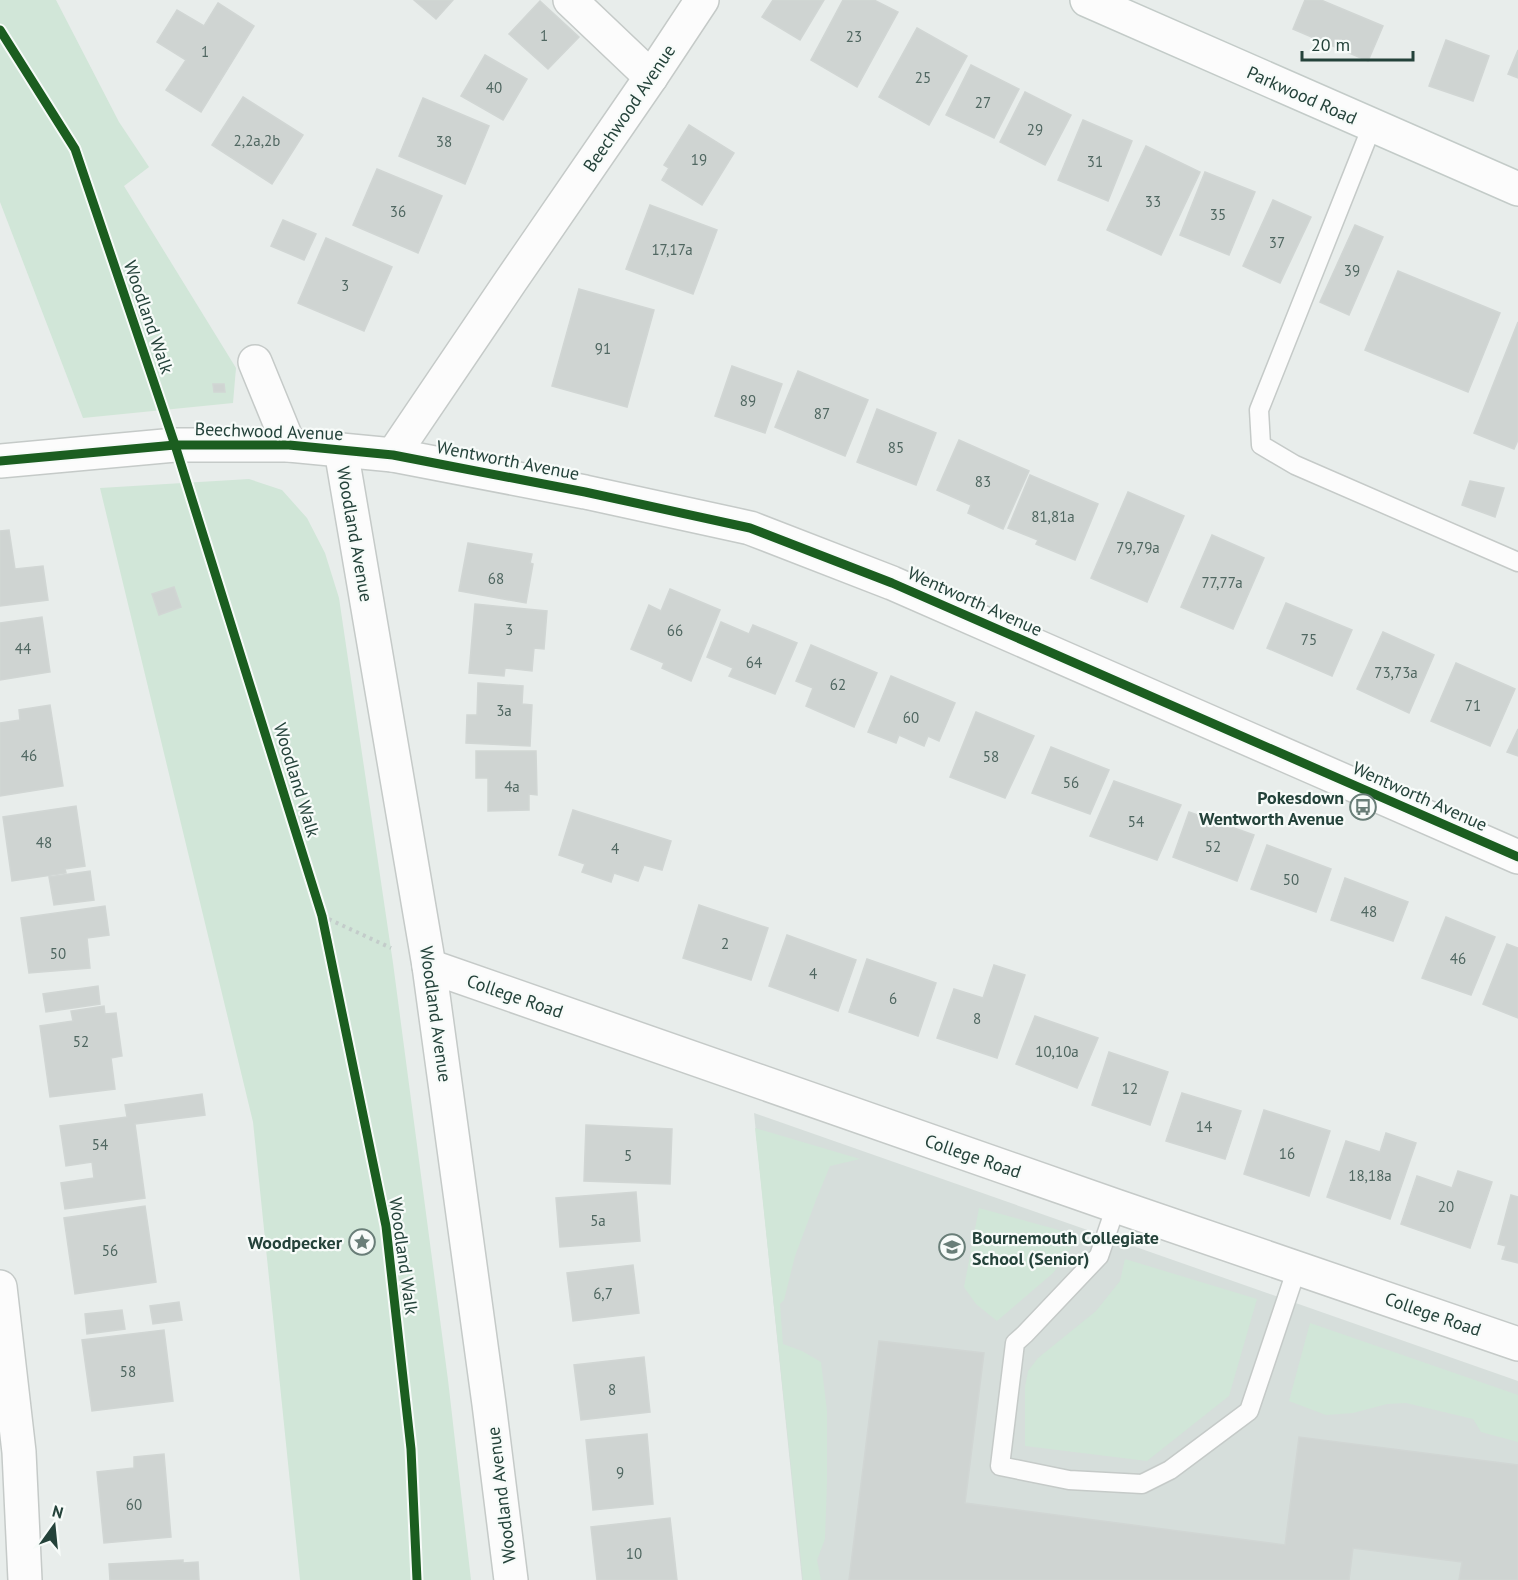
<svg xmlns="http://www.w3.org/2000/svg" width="1518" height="1580" viewBox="0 0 1518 1580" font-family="'PT Sans',sans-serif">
<rect width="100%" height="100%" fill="#e8edeb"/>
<!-- built -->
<polygon fill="#d6dedb" points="754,1113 1518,1381 1518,1580 802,1580"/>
<!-- green -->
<g fill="#d1e6d8">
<polygon points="0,0 56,0 119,122 149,167 124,186 236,368 233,403 83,418 0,202"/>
<polygon points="249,479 282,490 307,518 325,553 339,598 393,963 448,1380 471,1580 300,1580 253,1122 100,488"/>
<polygon points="755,1128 860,1159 830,1166 816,1200 795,1256 784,1300 780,1304 783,1344 802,1351 821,1362 827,1411 827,1481 825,1539 817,1560 821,1580 803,1580"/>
<polygon points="979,1208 1077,1235 1066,1257 1053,1273 997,1321 976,1304 964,1287"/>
<polygon points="1125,1259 1257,1299 1229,1396 1147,1461 1025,1446 1025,1387 1028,1371 1038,1358 1096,1311 1120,1281"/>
<polygon points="1310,1323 1518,1395 1518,1442 1481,1432 1473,1419 1406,1403 1387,1404 1353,1413 1326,1415 1289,1401"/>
</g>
<!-- building -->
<g fill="#cfd4d2" stroke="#d1d6d4" stroke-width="1.5">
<polygon points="414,0 453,0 436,19"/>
<polygon points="773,0 824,0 800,40 762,17"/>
<polygon points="843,0 874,0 898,12 857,87 811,60"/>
<polygon points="1305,0 1321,0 1383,26 1368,61 1293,29"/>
<polygon points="540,1 579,37 548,69 509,34"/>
<polygon points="218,3 254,26 201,112 166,90 186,60 157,42 177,10 204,26"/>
<polygon points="917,28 967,56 929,125 879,97"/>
<polygon points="1446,40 1489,56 1473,101 1429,86"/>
<polygon points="1518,50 1518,78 1508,74"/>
<polygon points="485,55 527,79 503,120 461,96"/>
<polygon points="971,65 1019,89 994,138 946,115"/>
<polygon points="1025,92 1071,115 1045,165 1000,142"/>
<polygon points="243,97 303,135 272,184 212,145"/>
<polygon points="423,98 489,126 465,184 399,156"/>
<polygon points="1083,120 1132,141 1108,201 1058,180"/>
<polygon points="689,125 734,153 702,205 662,180 669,168 664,165"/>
<polygon points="1146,146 1200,172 1161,255 1107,230"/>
<polygon points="377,169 442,196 418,253 353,225"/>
<polygon points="1205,172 1255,192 1229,255 1180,235"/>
<polygon points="1273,200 1311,217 1280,283 1243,266"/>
<polygon points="650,205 717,230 693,294 626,269"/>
<polygon points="283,220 316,234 304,260 271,246"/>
<polygon points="1355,225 1383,237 1349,315 1320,302"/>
<polygon points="326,238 392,267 364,331 298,303"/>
<polygon points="1398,271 1500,313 1468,392 1365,350"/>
<polygon points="579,289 654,310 627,407 552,386"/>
<polygon points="1518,322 1518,440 1514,449 1474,433"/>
<polygon points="732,366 782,384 765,433 715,416"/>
<polygon points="798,371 868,400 845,456 775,427"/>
<polygon points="213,384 224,384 225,392 214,392"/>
<polygon points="877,409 936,433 916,485 857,462"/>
<polygon points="959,440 1029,471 1003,529 968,513 971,505 937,490"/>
<polygon points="1030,475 1098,504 1075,560 1036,544 1038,540 1008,528"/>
<polygon points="1470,481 1504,488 1495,517 1462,505"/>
<polygon points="1128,492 1184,516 1147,602 1091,578"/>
<polygon points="9,530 15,569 43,566 48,600 0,606 0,531"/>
<polygon points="1212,535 1264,558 1233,629 1181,607"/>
<polygon points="468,543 532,554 530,563 533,564 526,603 459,591"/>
<polygon points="174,587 181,607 159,615 152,594"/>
<polygon points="670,589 720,610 691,681 662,668 664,663 631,649 649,605 661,611"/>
<polygon points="1286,603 1352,630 1332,676 1267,648"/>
<polygon points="475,604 547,611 544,649 534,648 532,671 505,668 504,676 469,673"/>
<polygon points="42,617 50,672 0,680 0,623"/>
<polygon points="721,622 749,634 753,625 797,643 775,694 729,676 733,668 707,657"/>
<polygon points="1383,632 1434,655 1409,713 1357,689"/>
<polygon points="811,645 877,673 854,727 806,706 813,688 796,681"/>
<polygon points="1456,663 1515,689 1490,746 1431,721"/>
<polygon points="891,676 955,703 939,741 928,736 924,746 899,735 896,743 868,732"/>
<polygon points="478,683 523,686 522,704 532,705 530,746 466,743 467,715 477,715"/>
<polygon points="50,705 63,786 0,796 0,723 20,720 19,710"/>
<polygon points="976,712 1034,736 1005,798 950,777"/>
<polygon points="1518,729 1518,756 1507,752"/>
<polygon points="1051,747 1109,770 1090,814 1032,793"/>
<polygon points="476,751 536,751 537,795 529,794 529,810 488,811 488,778 476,778"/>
<polygon points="1114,781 1181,805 1157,860 1090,836"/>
<polygon points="76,806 85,866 65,869 66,873 12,881 3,817"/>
<polygon points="573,810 671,841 662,870 644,865 638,881 614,873 611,882 582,872 585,864 559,855"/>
<polygon points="1189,812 1254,835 1237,881 1173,857"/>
<polygon points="1267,845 1331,869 1316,912 1251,889"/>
<polygon points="90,871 94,900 54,905 49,877"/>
<polygon points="1345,878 1408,902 1393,941 1331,920"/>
<polygon points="699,905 768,928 751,980 683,958"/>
<polygon points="105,906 109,935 87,938 90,968 29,973 21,918"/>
<polygon points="1446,917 1495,937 1471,995 1422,978"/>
<polygon points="787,935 856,960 838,1011 769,986"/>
<polygon points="1507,944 1518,948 1518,1018 1483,1004"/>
<polygon points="867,959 936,983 918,1036 849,1012"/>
<polygon points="994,965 1025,975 997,1058 937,1038 954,989 983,998"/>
<polygon points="98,986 100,1004 46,1012 43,994"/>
<polygon points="104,1006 105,1014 116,1013 122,1056 111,1058 115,1089 50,1097 40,1026 73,1021 71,1011"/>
<polygon points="1035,1016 1098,1038 1077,1088 1016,1064"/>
<polygon points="1109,1052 1168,1072 1150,1125 1092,1105"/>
<polygon points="1182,1093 1241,1111 1225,1159 1166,1141"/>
<polygon points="202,1094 205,1115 135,1124 145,1198 65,1209 61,1183 94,1178 92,1162 66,1166 60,1126 127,1117 125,1105"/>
<polygon points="1264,1110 1330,1131 1309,1196 1244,1174"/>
<polygon points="586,1125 672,1129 670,1184 584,1181"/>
<polygon points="1386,1133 1416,1143 1390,1219 1327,1197 1346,1141 1380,1152"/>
<polygon points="1458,1171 1492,1182 1470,1248 1401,1224 1417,1176 1452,1188"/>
<polygon points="636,1192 640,1241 560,1247 556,1198"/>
<polygon points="1511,1195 1518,1197 1518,1263 1502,1259 1506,1246 1498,1244"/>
<polygon points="145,1206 156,1282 75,1294 64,1218"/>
<polygon points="633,1265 639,1313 573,1321 567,1273"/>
<polygon points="179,1302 182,1320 153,1324 150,1306"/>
<polygon points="122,1310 125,1329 87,1334 85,1314"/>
<polygon points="164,1330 173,1401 92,1411 82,1340"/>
<polygon points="879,1341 984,1353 965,1503 1285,1545 1299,1437 1518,1465 1518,1580 1459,1580 1462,1562 1353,1548 1349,1580 849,1580"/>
<polygon points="644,1357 650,1412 581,1420 574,1365"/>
<polygon points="647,1434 653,1504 593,1510 586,1440"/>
<polygon points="164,1454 171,1537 104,1543 97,1472 134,1468 134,1457"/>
<polygon points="670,1518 677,1580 597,1580 591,1527"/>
<polygon points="183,1560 183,1563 198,1562 199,1580 110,1580 109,1564"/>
</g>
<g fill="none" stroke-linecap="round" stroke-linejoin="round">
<!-- service casing -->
<g stroke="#c5cac8" stroke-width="21">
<g id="service">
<polyline points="1372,126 1259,410 1261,445 1295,465 1518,562"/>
<polyline points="1116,1206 1099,1256 1025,1334 1015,1343 1000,1466 1069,1480 1142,1484 1170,1470 1249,1411 1297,1268"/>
</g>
</g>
<!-- minor casing -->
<g stroke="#c5cac8" stroke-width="36">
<g id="minor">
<polyline points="570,0 651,77"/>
<polyline points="255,362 289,445"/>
<polyline points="341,450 429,966 489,1404 511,1580"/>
<polyline points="429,966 1116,1206 1518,1344"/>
<polyline points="0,1287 19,1452 25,1580"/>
</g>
</g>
<!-- tertiary casing -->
<g stroke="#c5cac8" stroke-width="36">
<g id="tertiary">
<polyline points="393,455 510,282 651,77 702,0"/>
<polyline points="0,461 175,445 289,445 393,455 585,492 750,528 892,583 1518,857"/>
</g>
</g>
<!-- secondary casing -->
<g stroke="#c3cbc8" stroke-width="36">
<polyline id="secondary" points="1087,0 1518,189"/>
</g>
<!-- path -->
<polyline stroke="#c3ccca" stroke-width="4" stroke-dasharray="3 4.5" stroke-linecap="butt" points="322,916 391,948"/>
<!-- service -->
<use href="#service" stroke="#fcfcfc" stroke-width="18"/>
<!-- minor -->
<use href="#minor" stroke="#fcfcfc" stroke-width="33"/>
<!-- tertiary -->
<use href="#tertiary" stroke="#fcfcfc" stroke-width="33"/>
<!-- secondary -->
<use href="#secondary" stroke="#fcfcfc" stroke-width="33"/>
<!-- cycleway casing -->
<g stroke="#f7fbf9" stroke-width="13">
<g id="cycleway">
<polyline points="0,30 75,149 175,445 322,916 386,1226 411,1449 417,1580"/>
<polyline points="0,461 175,445 289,445 393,455 585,492 750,528 892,583 1518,857"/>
</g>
</g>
<!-- cycleway -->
<use href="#cycleway" stroke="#1b5e20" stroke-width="9"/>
</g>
<!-- icons -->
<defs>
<g id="bus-ring" transform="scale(1.35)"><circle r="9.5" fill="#f7fbf9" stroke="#697e78" stroke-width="1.5"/><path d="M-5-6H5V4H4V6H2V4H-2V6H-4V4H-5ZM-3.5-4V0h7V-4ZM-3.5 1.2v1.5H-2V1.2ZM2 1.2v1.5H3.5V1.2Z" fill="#697e78"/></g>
<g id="sight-ring" transform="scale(1.35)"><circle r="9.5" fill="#f7fbf9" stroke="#697e78" stroke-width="1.5"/><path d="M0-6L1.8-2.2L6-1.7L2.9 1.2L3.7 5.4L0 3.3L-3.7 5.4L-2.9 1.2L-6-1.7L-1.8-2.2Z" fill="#697e78"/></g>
<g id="school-ring" transform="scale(1.35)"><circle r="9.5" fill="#f7fbf9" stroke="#697e78" stroke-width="1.5"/><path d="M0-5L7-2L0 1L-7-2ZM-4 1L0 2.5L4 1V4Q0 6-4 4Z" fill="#697e78"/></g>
</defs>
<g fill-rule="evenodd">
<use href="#bus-ring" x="1363" y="807"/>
<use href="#sight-ring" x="362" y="1242"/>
<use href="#school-ring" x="952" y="1247"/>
</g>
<g text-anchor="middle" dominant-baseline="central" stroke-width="4.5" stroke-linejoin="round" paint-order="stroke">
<!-- number labels -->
<g font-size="15" fill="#506761">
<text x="544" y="35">1</text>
<text x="854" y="36">23</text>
<text x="205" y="51">1</text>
<text x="923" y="77">25</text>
<text x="494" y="87">40</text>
<text x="983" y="102">27</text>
<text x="1035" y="129">29</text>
<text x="257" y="140">2,2a,2b</text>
<text x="444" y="141">38</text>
<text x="699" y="159">19</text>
<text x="1095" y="161">31</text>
<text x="1153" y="201">33</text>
<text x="398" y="211">36</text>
<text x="1218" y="214">35</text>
<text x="1277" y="242">37</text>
<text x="672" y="249">17,17a</text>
<text x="1352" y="270">39</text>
<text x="345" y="285">3</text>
<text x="603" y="348">91</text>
<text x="748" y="400">89</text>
<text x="822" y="413">87</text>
<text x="896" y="447">85</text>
<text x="983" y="481">83</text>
<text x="1053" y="516">81,81a</text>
<text x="1138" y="547">79,79a</text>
<text x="496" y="578">68</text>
<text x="1222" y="582">77,77a</text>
<text x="509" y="629">3</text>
<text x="675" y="630">66</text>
<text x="1309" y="639">75</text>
<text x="23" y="648">44</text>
<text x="754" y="662">64</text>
<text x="1396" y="672">73,73a</text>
<text x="838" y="684">62</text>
<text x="1473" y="705">71</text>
<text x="504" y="710">3a</text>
<text x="911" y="717">60</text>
<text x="29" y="755">46</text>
<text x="991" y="756">58</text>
<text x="1071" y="782">56</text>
<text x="512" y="786">4a</text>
<text x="1136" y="821">54</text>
<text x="44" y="842">48</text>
<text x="1213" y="846">52</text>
<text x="615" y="848">4</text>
<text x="1291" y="879">50</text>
<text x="1369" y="911">48</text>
<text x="725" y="943">2</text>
<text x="58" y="953">50</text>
<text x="1458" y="958">46</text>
<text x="813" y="973">4</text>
<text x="893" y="998">6</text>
<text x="977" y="1018">8</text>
<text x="81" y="1041">52</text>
<text x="1057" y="1051">10,10a</text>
<text x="1130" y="1088">12</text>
<text x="1204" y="1126">14</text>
<text x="100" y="1144">54</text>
<text x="1287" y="1153">16</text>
<text x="628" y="1155">5</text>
<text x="1370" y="1175">18,18a</text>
<text x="1446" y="1206">20</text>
<text x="598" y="1220">5a</text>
<text x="110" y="1250">56</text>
<text x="603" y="1293">6,7</text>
<text x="128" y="1371">58</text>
<text x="612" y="1389">8</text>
<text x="620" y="1472">9</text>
<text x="134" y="1504">60</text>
<text x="634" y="1553">10</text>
</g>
<!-- street labels -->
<g font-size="18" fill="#24423a" stroke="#f7fbf9">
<text transform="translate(1302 95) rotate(24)">Parkwood Road</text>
<text transform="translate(629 108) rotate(-56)">Beechwood Avenue</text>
<text transform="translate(149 317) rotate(71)">Woodland Walk</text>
<text transform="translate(269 431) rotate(2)">Beechwood Avenue</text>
<text transform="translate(508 460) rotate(11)">Wentworth Avenue</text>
<text transform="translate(355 534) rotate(80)">Woodland Avenue</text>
<text transform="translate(975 601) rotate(24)">Wentworth Avenue</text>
<text transform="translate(297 780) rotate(73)">Woodland Walk</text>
<text transform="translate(1420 796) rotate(24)">Wentworth Avenue</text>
<text transform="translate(515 996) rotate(19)">College Road</text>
<text transform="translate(436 1014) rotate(82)">Woodland Avenue</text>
<text transform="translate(973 1156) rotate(19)">College Road</text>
<text transform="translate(404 1256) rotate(82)">Woodland Walk</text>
<text transform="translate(1433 1314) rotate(19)">College Road</text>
<text transform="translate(501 1495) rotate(-97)">Woodland Avenue</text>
</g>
<!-- poi labels -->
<g font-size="18" font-weight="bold" fill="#24423a" stroke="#f7fbf9" text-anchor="end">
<text x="1344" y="797">Pokesdown<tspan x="1344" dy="21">Wentworth Avenue</tspan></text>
<text x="972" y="1237" text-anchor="start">Bournemouth Collegiate<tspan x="972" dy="21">School (Senior)</tspan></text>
<text x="342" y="1242">Woodpecker</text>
</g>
</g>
<!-- north arrow -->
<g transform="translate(54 1526) rotate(15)" stroke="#f7fbf9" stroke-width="4.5" paint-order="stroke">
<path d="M0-4.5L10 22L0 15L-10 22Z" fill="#24423a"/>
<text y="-9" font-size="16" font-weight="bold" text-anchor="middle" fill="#24423a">N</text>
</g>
<!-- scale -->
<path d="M1302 51v9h111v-9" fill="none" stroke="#24423a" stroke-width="3"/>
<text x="1311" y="51" font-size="18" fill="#24423a" stroke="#f7fbf9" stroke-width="4.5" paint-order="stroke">20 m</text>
</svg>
